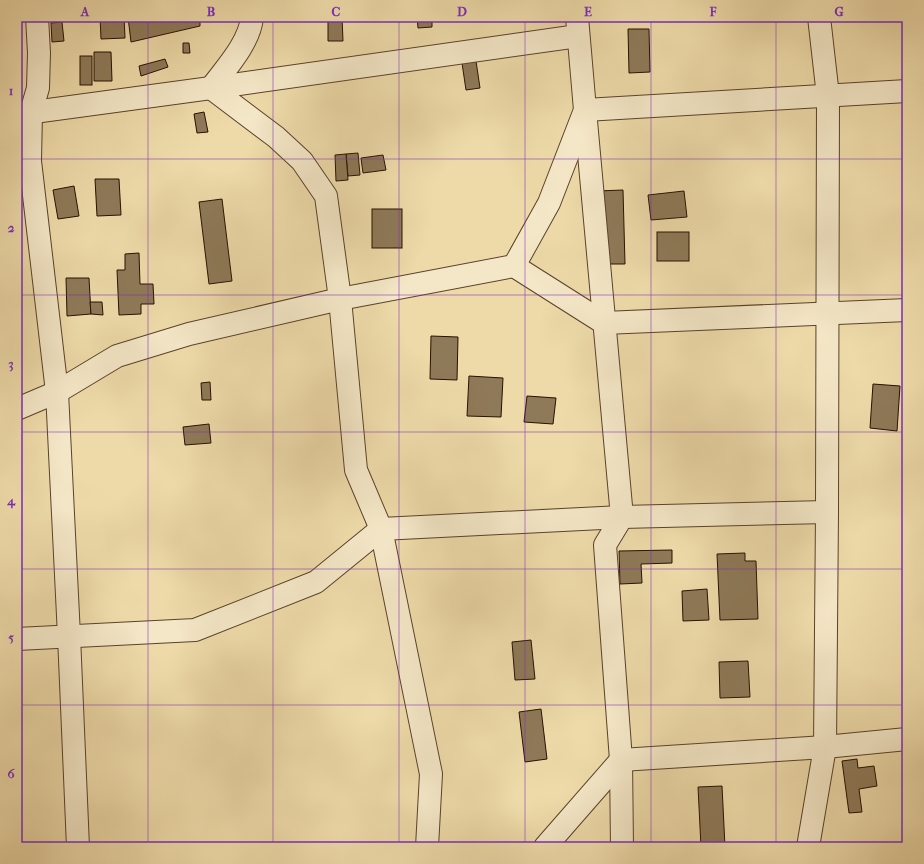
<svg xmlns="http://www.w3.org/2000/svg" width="924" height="864" viewBox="0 0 924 864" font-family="'IM FELL French Canon',serif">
<rect width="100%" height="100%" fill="#eedaa9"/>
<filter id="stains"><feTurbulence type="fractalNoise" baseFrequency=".005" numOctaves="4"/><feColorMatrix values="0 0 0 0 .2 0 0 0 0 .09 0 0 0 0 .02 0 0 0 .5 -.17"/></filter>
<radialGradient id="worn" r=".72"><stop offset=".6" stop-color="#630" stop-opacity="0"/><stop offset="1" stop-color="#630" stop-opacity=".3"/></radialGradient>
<!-- building -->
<g fill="#8e7958" stroke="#271001">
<polygon points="49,17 74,17 49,19"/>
<polygon points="100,17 124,17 125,38 101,39"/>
<polygon points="128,17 200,17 200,26 131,42"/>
<polygon points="328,17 342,17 343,41 328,41"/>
<polygon points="417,17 432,17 432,27 418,28"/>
<polygon points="62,22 64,41 52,42 51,23"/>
<polygon points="628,29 649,29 650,72 629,73"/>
<polygon points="183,43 189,43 190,53 183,53"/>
<polygon points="94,52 111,52 112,81 94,81"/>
<rect x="80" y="56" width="12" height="29"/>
<polygon points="165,59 168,67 141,76 139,66"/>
<polygon points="476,61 480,88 466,90 462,63"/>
<polygon points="204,112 208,132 197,133 194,114"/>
<polygon points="358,153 360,175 348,176 346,154"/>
<polygon points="346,154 348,180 336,181 335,155"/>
<polygon points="383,155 386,170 363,173 361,158"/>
<polygon points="95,179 119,179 121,215 97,216"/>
<polygon points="74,186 79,216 58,219 53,190"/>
<polygon points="623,190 625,264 599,264 597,191"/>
<polygon points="684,191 687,217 651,220 648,195"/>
<polygon points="222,199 232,281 209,284 199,202"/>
<rect x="372" y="209" width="30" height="39"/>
<rect x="657" y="232" width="32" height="29"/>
<polygon points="139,253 140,284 153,284 154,304 141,304 141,314 119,315 117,270 125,270 125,254"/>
<polygon points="66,278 89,278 91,314 67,316"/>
<polygon points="90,302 102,302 103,315 91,314"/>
<polygon points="431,336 458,337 457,380 430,379"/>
<polygon points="469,376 503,378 501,417 467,416"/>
<polygon points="210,382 211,400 202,400 201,383"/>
<polygon points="873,384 900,386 897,431 870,428"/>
<polygon points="527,396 556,398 553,424 524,422"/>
<polygon points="209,424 211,443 185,445 183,427"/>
<polygon points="672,550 672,563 641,564 642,583 620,584 619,551"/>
<polygon points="745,553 745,561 756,561 758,619 720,620 717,554"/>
<polygon points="707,589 709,620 683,621 682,591"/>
<polygon points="531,640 535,679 515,680 512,642"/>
<polygon points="748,661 750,697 720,698 719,662"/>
<polygon points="541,709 547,759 525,762 519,712"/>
<polygon points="857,759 858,768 874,766 877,786 859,789 862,812 849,813 842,761"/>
<polygon points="722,786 725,847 701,847 698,787"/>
</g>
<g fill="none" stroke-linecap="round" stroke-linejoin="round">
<!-- minor casing -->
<g stroke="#59422b" stroke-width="24">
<g id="minor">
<polyline points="37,17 39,53 38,88 31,112 30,161 57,392 69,636 78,847"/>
<path d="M 252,17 C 250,42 226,68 211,88 L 276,137 L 302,161 L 326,196 L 340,299 L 356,470 L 381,529 L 431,774 L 427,847"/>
<polyline points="577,17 585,110 622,517 605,545 621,760 622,847"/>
<polyline points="19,114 211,88 578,36"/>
<polyline points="514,266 604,323 907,310"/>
<polyline points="17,409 57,392 117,356 189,334 340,299 514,266 549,203 585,110 907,91"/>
<polyline points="17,639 195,630 316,582 381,529 622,517 827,512"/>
<polyline points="545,847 621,760 825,747 907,739"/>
<polyline points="808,847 825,747 827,512 828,96 819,17"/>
</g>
</g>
<!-- minor -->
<use href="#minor" stroke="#f4e7c7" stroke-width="22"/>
</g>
<!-- grid -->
<path fill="none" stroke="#7b2cbf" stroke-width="1" stroke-opacity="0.55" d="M 148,17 L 148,847M 273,17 L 273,847M 399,17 L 399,847M 525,17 L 525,847M 651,17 L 651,847M 776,17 L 776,847M 17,159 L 907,159M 17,295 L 907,295M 17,432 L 907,432M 17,569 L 907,569M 17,705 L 907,705"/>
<!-- margin -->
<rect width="924" height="864" fill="none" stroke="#eedaa9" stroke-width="44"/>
<rect x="22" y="22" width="880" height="820" fill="none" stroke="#7b2cbf" stroke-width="1.5"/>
<g font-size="13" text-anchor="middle" font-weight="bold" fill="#7b2cbf">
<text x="85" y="16">A</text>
<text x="211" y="16">B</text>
<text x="336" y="16">C</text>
<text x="462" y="16">D</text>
<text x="588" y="16">E</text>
<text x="713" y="16">F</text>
<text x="839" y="16">G</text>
<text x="11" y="95">1</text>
<text x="11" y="232">2</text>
<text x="11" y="368">3</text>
<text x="11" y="505">4</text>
<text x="11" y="642">5</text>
<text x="11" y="778">6</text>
</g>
<rect width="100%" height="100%" filter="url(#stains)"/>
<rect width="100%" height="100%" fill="url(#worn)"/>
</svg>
